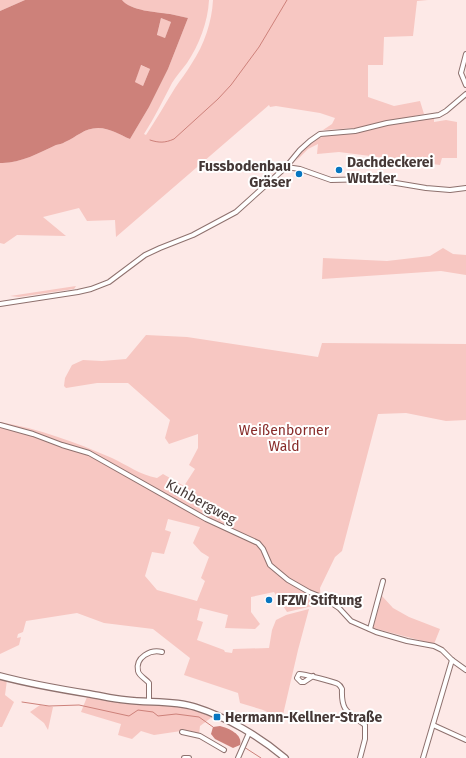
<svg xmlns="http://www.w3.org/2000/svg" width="466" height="758" viewBox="0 0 466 758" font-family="'Fira Sans',sans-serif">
<rect width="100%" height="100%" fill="#fde9e7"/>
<!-- green -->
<g fill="#f7c7c2" fill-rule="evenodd">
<polygon points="0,0 25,0 0,11"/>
<path d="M 122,0 L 209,0 C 208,22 199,45 187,63 C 182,70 176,76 172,83 C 163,100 155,117 144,134 L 146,135 C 156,120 165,104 175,88 C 180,80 187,72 192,63 C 204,45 212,22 213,0 L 428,0 L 417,1 L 413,36 L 384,37 L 383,65 L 368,65 L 368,97 L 394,106 L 420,101 L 424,114 L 357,128 L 323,130 L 332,124 L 335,118 L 320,113 L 276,106 L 270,107 L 269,105 L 116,237 L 115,220 L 87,221 L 79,208 L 43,217 L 66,236 L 17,235 L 4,244 L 0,243 L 0,163 C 19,164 39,153 56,145 C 59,144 62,144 65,142 C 77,137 84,128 98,128 C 110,128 120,135 130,139 L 149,107 L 168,69 L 188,18 C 182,17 176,15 170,14 C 156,12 131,11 122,0 Z"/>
<polygon points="161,18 171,22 165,38 157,36"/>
<polygon points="140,65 150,69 143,86 135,82"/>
<polygon points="434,118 434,122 446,120 457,122 457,158 442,158 440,165 339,152 317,154 318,144 308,149 296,161 305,147 316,139 325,136 356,133 384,126"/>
<polygon points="443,248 453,254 466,255 466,275 441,271 322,279 323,258 387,261 430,256"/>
<polygon points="76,286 74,289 19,297 10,296"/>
<path d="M 146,335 L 187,337 L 318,357 L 322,343 L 466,344 L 466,420 L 446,421 L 406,413 L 378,414 L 342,551 L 335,557 L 320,588 L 321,604 L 287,612 L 274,592 L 251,597 L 251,612 L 260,624 L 255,629 L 225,628 L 228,615 L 200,608 L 197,620 L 203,622 L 197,640 L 224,650 L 225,652 L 232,653 L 233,649 L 269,648 L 272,630 L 276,620 L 286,615 L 309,609 L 298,650 L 282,719 L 263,710 L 240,703 L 238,693 L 184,675 L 190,658 L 153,629 L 104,623 L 77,613 L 26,621 L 23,632 L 18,634 L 17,638 L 21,637 L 19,645 L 0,654 L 0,422 C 40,429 75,442 112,458 C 127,465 140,475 157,478 L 163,474 L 184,486 L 195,469 L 189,465 L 198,448 L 198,434 L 169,444 L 165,438 L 170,420 L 128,383 L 97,383 L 66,388 L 64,386 L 65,378 L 72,365 L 83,360 L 102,361 L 126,359 ZM 168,519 L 200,527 L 193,543 L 201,552 L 209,557 L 201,578 L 205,581 L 197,601 L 157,590 L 145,576 L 152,552 L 164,554 L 171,532 L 165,530 Z"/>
<polygon points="382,596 393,608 409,617 440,629 434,644 373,628"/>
<polygon points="0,678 7,680 5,695 14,702 2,727 0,727"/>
<polygon points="87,697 144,704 185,706 212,717 200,726 199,735 181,731 154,735 141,731 132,739 118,735 121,724 81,712"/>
<polygon points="40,705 53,707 48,730 44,723 30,712"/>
</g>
<!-- water -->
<g fill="#cd817a" fill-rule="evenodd">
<path d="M 25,0 L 122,0 C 131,11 156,12 170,14 C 176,15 182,17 188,18 L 168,69 L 149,107 L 130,139 C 120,135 110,128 98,128 C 84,128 77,137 65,142 C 62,144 59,144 56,145 C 39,153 19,164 0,163 L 0,11 ZM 161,18 L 171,22 L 165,38 L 157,35 ZM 141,65 L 150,69 L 143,86 L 135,82 Z"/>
<path d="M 220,726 C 228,728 243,734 240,745 L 233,748 L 215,739 L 211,734 L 213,727 Z"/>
</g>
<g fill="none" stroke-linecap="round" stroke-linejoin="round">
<!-- stream -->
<g stroke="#cd817a" stroke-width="1">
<path d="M 150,140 C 159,143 165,143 174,139 L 218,99 L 231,85 L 259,47 L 287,0"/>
<polyline points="22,702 49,706 79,705 129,716 138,710 153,712 158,716 176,714 199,717 213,727"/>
<polyline points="244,747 261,758"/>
</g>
<!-- street casing -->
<g stroke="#8e716e" stroke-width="6">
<g id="street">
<polyline points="466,54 461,73 466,85"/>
<polyline points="286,167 300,169 331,180 372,179 426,188 450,190 466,188"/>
<polyline points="0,304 78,292 91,289 109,282 145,255 160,248 193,235 236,212 286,167 300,150 310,141 320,134 355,131 387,123 439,115 446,111 466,94"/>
<polyline points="0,425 33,434 62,445 89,453 206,519 258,543 263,549 270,565 288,580 309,592 324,598 339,608 351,621 376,632 407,641 434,646 442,650 452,660 466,670"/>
<polyline points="370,629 383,581"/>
<path d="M 313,676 L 304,682 L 301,682 L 297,678 L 299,674 C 304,674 335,682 338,684 C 340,685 341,687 342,689 C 341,712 348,712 365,725 L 365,739 L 360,758"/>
<path d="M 149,702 L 149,683 C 146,679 139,676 138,671 C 135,657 151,649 162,652"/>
<polyline points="433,725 466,740"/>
<polyline points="182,732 200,736 224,750"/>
<polyline points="184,758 189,758"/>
<polyline points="238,758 249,733"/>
<polyline points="423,758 452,660"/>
</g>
</g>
<!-- secondary casing -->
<g stroke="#8e716e" stroke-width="8">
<path id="secondary" d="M 0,676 C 30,684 59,689 90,694 C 102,696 114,699 126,700 C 148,703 174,700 195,707 C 227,717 260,737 285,758"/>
</g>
<!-- street -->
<use href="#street" stroke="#fff" stroke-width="4"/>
<!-- secondary -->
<use href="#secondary" stroke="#fff" stroke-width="5.5"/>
</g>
<!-- markers -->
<g fill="#0776c0" stroke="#fff" stroke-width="1.5">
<circle cx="339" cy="170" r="4"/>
<circle cx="299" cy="174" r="4"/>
<circle cx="269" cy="600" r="4"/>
<rect x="213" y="713" width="8" height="8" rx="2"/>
</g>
<g text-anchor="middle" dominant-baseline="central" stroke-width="4" stroke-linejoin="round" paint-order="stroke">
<!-- poi labels -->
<g font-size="14" font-weight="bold" fill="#453836" stroke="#fff" text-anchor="start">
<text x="347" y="162">Dachdeckerei<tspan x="347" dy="16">Wutzler</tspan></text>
<text x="291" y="166" text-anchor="end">Fussbodenbau<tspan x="291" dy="16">Gräser</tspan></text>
<text x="277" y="600">IFZW Stiftung</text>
<text x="225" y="717">Hermann-Kellner-Straße</text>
</g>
<!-- park labels -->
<g font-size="14" fill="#882c2a" stroke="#fff">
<text x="284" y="430">Weißenborner<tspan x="284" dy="16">Wald</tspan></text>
</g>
<!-- street labels -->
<g font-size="14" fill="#453836" stroke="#fff">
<text transform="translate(201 502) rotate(29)">Kuhbergweg</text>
</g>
</g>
</svg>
